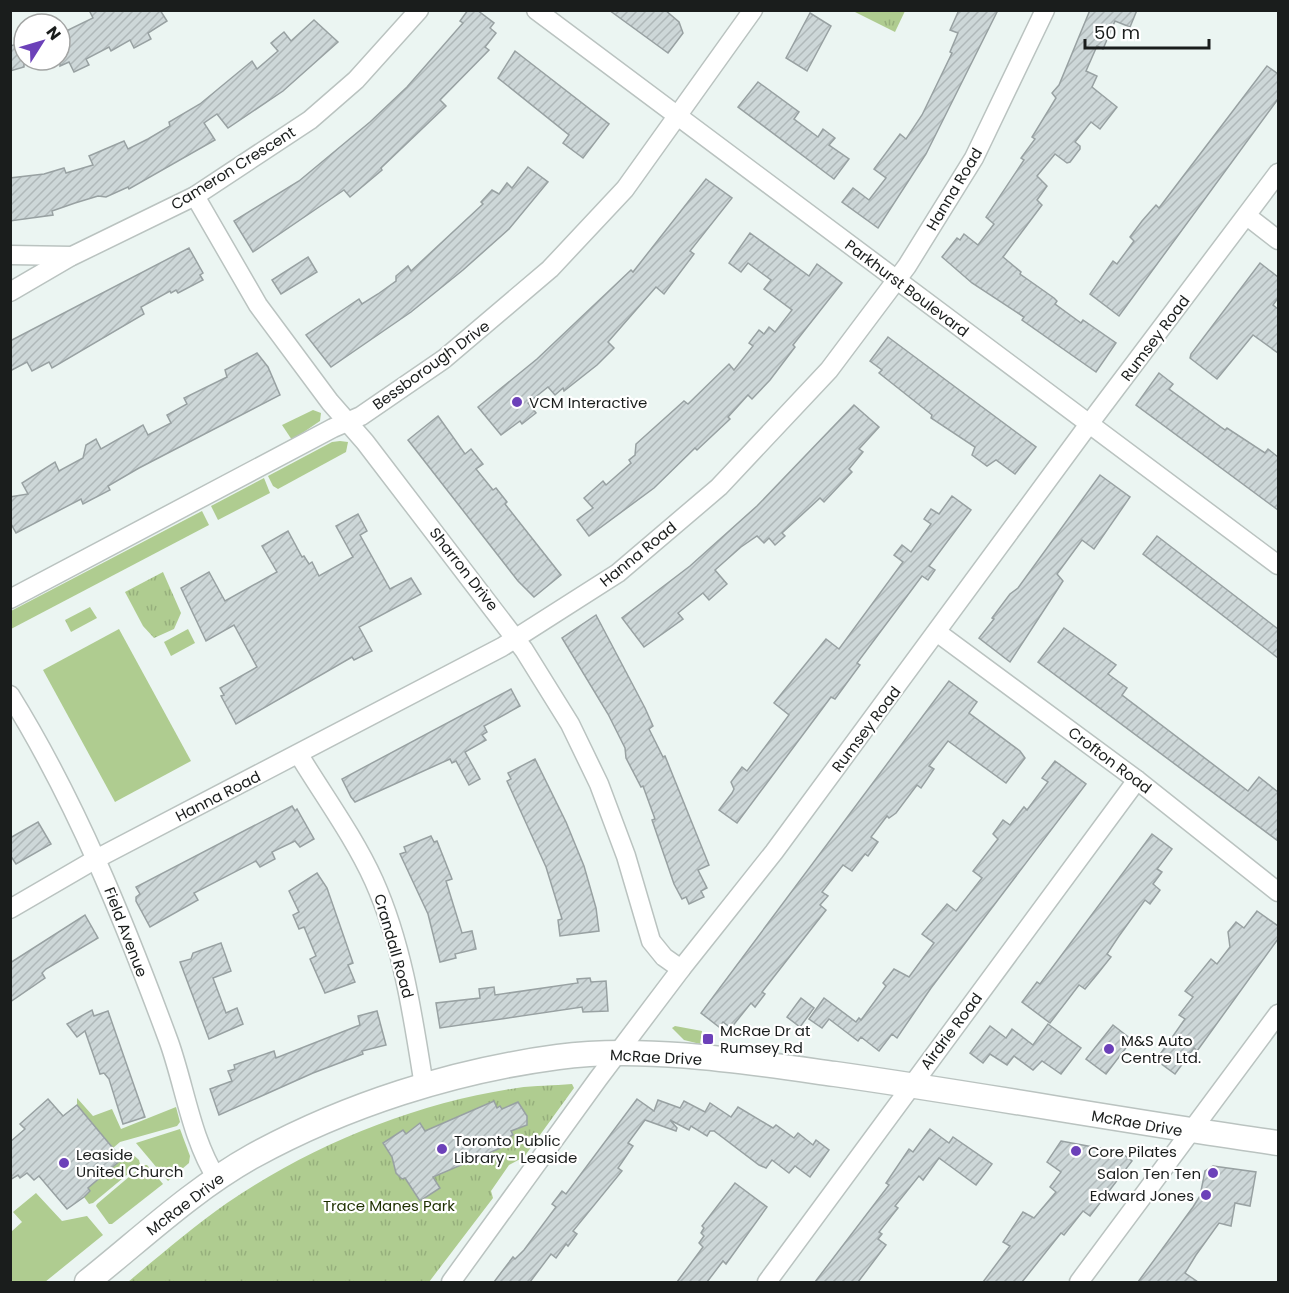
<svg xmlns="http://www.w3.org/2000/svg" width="1289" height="1293" viewBox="0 0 1289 1293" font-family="Poppins,sans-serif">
<defs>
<pattern id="park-tufts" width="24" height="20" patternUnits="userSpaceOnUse" patternTransform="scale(1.5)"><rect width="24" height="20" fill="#afcc90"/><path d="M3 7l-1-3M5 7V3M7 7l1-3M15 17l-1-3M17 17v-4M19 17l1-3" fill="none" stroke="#96af7c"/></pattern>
<pattern id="building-hatch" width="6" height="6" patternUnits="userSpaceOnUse" patternTransform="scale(1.5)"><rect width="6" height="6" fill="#cdd7d8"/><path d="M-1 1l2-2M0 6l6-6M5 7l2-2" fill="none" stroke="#afb8b9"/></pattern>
</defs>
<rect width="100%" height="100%" fill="#ebf5f2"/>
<!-- green -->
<g fill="#afcc90">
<polygon points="313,410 321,413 320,421 292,440 282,425"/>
<polygon points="340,441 348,442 346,452 278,489 273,486 268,476 332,442"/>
<polygon points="264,478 270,493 218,520 211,506"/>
<polygon points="202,511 209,525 11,629 11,611"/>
<polygon points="119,629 191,761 115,802 43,670"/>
<polygon points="188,629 195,643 171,656 164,642"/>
<polygon points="675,1026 702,1031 700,1044 684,1040 672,1028"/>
<polygon points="77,1098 93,1116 112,1109 121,1129 176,1107 180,1122 177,1126 120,1142 113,1148 77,1105"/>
<polygon points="180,1129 190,1156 189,1163 168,1181 136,1143"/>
<polygon points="130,1152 139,1160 140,1164 93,1203 89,1204 84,1197 88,1188"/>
<polygon points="143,1165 147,1165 163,1184 112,1224 109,1224 96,1206 97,1204"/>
<polygon points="36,1193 62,1221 87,1216 103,1235 45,1282 11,1282 11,1232 22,1222 13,1212"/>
</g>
<!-- park -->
<g fill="url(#park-tufts)">
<polygon points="853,11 905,11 895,32"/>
<polygon points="163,572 181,613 174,629 154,638 143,626 125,592"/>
<polygon points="90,607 97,618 71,632 65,620"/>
<path d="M 572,1084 L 574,1088 L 524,1157 L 509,1165 L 491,1191 L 493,1198 L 429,1282 L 128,1282 C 160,1255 193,1227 227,1203 C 312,1145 415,1103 517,1088 C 535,1085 554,1086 572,1084 Z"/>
</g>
<!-- building -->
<g fill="url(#building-hatch)" stroke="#98a1a2" stroke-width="1.5">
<polygon points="89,10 160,10 167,21 148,33 151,39 134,48 130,40 111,51 109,47 86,59 89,65 74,72 69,62 60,66 60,34 93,18"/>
<polygon points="468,10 477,10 494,23 490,28 496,33 485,47 489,50 440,100 446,106 381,168 382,170 350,197 344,190 341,192 253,252 234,221 299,181 370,122 407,87 463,23 460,21"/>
<polygon points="609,10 665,10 679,22 683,33 668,53"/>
<polygon points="959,10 998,10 926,154 878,228 842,202 853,188 869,200 886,178 874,169 900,134 906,139 922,115 952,53 950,52 958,33 950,30"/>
<polygon points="1090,10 1137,10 1130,27 1115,21 1103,49 1097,46 1086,71 1097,76 1092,87 1117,107 1100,129 1091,122 1075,142 1080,146 1080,149 1070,162 1067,163 1055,154 1037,176 1047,186 1037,200 1042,205 1003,257 1021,272 1020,274 1054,298 1057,301 1055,304 1081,323 1083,320 1116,343 1096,372 1022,320 1024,317 972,283 942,257 957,238 960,240 964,234 978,245 994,224 986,217 1024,160 1021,158 1035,139 1032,137 1056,98 1052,93 1059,85"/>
<polygon points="810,13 831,26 807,71 786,58"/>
<polygon points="314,20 338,42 283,91 228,128 217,114 204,123 215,140 129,189 128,187 106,197 98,196 75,203 52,211 53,215 10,221 10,178 44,174 64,168 66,173 93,165 89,156 124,141 128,149 148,139 170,126 169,122 200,104 252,61 257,69 278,51 271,43 284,32 291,41"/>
<polygon points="24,42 24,67 10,71 10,46"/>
<polygon points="515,51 609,124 583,158 563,143 569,135 498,78"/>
<polygon points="1267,66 1278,74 1278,99 1119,316 1090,294 1113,261 1117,264 1134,241 1130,237 1142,221 1156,205 1159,208"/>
<polygon points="758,82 799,112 794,119 818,137 823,129 835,138 829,145 849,159 834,179 738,107"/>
<polygon points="528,167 548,182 509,229 463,270 411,312 331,367 306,335 359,299 362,304 378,294 396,281 396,276 408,266 411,271 483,204 481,202 492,190 499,194 507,183 512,188"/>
<polygon points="706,179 732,198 690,251 694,254 664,294 656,287 608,342 614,348 597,365 564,391 563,388 555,395 548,387 528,403 536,413 522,424 520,421 501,435 478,407 537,359 631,270 633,272"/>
<polygon points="750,233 809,276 817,264 842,283 793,345 795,347 770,380 752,399 748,395 728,417 730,419 697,450 695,448 654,488 589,536 577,520 593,508 584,498 603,481 606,485 631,463 629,460 635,455 636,444 684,401 688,404 729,364 734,370 753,346 749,343 759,330 764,334 769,327 775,332 792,310 764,289 771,280 748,263 741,272 729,263"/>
<polygon points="189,248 203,273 200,275 203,280 178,293 176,290 171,293 170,291 141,307 144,314 52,368 49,362 32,371 27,362 10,371 10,341"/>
<polygon points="308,257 317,272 281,294 272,280"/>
<polygon points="1260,263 1278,277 1278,298 1273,305 1278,309 1278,353 1253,335 1217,379 1190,358 1191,354"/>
<polygon points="888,337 1036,447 1015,474 996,460 987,466 972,455 975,447 931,418 932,415 879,373 882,370 870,361"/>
<polygon points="257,353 268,367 280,395 139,468 108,486 110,490 83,504 81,499 16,533 10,522 10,497 28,494 22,483 55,462 59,471 83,458 86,445 96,439 101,449 143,425 148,435 171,423 167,415 187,404 184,398 227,377 225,370"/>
<polygon points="1159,373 1173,384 1169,389 1225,430 1227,428 1265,453 1268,449 1278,457 1278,510 1136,405"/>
<polygon points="854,405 879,427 859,449 863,452 849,469 852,472 824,502 820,498 782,533 785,536 775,545 769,538 764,543 757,536 741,547 715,570 727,584 709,600 703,593 678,613 683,619 644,647 622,618 690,566 757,506"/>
<polygon points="438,416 465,454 471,449 483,464 476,469 493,490 496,488 507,502 505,504 561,575 534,597 518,581 408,440"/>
<polygon points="1100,475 1130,497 1094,549 1082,540 1057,574 1063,581 1010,662 979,638 994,619 992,618 1010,594 1018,588"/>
<polygon points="952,496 971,510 929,566 935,570 928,580 922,576 857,663 860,665 846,684 835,699 831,697 737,823 719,810 732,793 734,789 731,782 742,767 747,771 789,715 774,703 826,639 839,649 903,562 894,555 902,545 911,552 931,524 924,519 931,509 939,514"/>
<polygon points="358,514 367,531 360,535 390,589 411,578 421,594 359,627 372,651 354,660 352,657 236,724 221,696 224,695 220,688 257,667 234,625 206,641 181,588 209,572 225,601 277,572 262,546 288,531 302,557 304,556 309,564 312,562 319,576 353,557 336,526"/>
<polygon points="1157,536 1278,629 1278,658 1143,554"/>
<polygon points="596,615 645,708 653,726 649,729 663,757 665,756 709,865 698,870 707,888 701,891 704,897 689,904 686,897 682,899 674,884 652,820 655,819 643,786 641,787 626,758 625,748 608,714 562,638"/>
<polygon points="1064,628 1116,665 1108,674 1127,688 1122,695 1248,791 1259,777 1278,792 1278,841 1038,662"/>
<polygon points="949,681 977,702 969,713 1020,751 1025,758 1006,783 948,741 929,766 934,769 921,788 917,785 896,813 889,818 887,816 871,837 878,842 868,856 865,854 852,871 843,865 822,892 828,896 820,905 826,910 762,992 765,994 755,1007 751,1003 731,1028 723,1022 719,1027 701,1013"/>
<polygon points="511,689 520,706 484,726 487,732 482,735 486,740 465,752 480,779 469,785 456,761 452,763 450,759 355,802 351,797 342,779"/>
<polygon points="535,759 566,822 584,866 596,908 599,931 560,936 558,920 562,919 546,867 507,781 511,779 508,773"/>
<polygon points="1055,761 1086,784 931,988 897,1038 892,1034 879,1051 861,1037 858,1041 829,1019 822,1028 809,1019 824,998 856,1022 859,1018 861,1020 886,986 883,983 894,969 909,977 934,943 922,934 947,904 956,911 982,878 973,871 998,839 993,834 1003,820 1010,825 1024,807 1027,810 1048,782 1042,778"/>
<polygon points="292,806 295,811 297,809 314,839 300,847 295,841 272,852 275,859 260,867 256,861 194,893 198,900 150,927 136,901 136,897 140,894 136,887"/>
<polygon points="38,822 51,844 16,864 10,855 10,838"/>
<polygon points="1152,834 1172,849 1157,869 1162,872 1153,884 1160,890 1150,904 1145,900 1119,936 1107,954 1111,957 1099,972 1085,989 1079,985 1050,1023 1022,1002 1037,982 1040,984"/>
<polygon points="431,836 434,842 437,841 452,879 446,881 462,933 472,931 476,949 455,954 456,958 440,962 428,914 400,854 406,852 404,847"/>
<polygon points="317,873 327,888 353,963 348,965 355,982 325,993 310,959 316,956 304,927 299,929 293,915 299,912 289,891"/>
<polygon points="1257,911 1278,926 1278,939 1197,1051 1194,1048 1175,1074 1156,1060 1185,1019 1179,1015 1193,997 1185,991 1211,959 1217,964 1230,947 1228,932 1236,922 1244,928"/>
<polygon points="85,915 98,938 46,969 42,973 45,978 10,1002 10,963"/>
<polygon points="221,943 231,971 213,978 226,1013 237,1008 243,1024 209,1039 180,962 191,959 193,953"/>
<polygon points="590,978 591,982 606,981 608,1011 583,1012 582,1007 440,1028 436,1003 480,998 479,989 494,987 495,995 578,983 577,979"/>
<polygon points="801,998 814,1008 800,1027 787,1017"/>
<polygon points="92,1010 94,1016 108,1011 145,1117 123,1124 109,1079 104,1073 100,1074 85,1031 77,1037 67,1024"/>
<polygon points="377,1011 386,1045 362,1051 363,1054 313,1073 219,1115 210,1089 232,1081 228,1071 235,1069 234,1065 274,1051 276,1058 360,1025 358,1016"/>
<polygon points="1048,1024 1081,1048 1061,1074 1042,1061 1033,1070 1014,1056 1007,1065 990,1054 983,1063 970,1053 990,1026 1006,1038 1012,1029 1033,1045"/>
<polygon points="1113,1025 1132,1040 1106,1074 1086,1059"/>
<polygon points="48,1099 63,1116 77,1105 122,1159 88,1188 90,1191 84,1197 67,1209 39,1176 34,1180 27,1173 20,1178 18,1175 10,1180 10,1142 25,1129 20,1124"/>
<polygon points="637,1099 654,1111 658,1100 680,1108 684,1101 705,1112 710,1103 731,1117 738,1107 773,1128 776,1125 794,1138 798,1133 813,1145 816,1140 829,1150 810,1177 795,1166 789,1173 772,1160 766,1168 759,1165 714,1131 710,1131 707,1136 691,1126 689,1130 670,1120 677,1128 676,1131 645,1120 628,1143 633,1146 618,1168 622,1171 573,1231 577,1234 568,1246 566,1244 556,1258 551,1254 530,1282 494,1282 513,1257 515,1259 524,1250 556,1207 552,1204 562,1191 566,1194"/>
<polygon points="494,1101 497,1108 500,1106 502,1109 518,1102 527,1116 527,1125 511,1131 513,1135 509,1137 512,1143 433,1177 440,1188 420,1201 405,1178 402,1179 396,1173 392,1157 383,1143 403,1130 406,1134 420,1123 425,1131"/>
<polygon points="930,1129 949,1143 953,1137 992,1164 976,1185 939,1158 923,1180 919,1176 895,1206 898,1208 879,1232 882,1234 878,1239 886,1245 858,1282 815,1282 889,1185 886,1183 909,1149 913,1152"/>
<polygon points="1061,1141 1120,1152 1132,1161 1090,1216 1083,1211 1064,1235 1061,1233 1022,1282 983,1282 1010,1246 1003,1242 1023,1212 1034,1218 1056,1192 1050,1187 1061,1172 1047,1162"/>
<polygon points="1213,1166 1256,1172 1250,1206 1235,1203 1231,1226 1219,1223 1196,1255 1185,1273 1198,1282 1138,1282 1193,1207 1200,1196 1205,1171"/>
<polygon points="735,1183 767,1207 726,1264 723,1261 707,1282 677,1282 703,1247 699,1243 704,1236 701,1233 704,1228 702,1226"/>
</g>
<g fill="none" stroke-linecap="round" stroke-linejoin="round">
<!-- street casing -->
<g stroke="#bac3c0" stroke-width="21">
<g id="street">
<polyline points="536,10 1278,565"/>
<polyline points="195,196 258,305 330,402 365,442 524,650 570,724 599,784 626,856 651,941 664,957 681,969"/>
<polyline points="1247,216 1278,240"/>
<polyline points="10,255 72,256 195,196 310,120 356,80 419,10"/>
<polyline points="10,292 70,257"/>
<polyline points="10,599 333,428 361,416 444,359 550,269 625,189 753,10"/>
<polyline points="938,633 1137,780 1278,892"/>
<path d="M 10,695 C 77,803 125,923 169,1042 C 185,1087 191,1138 217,1179"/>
<path d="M 299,755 C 324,796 354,837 374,881 C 403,946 413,1017 424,1086"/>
<polyline points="10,909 96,859 502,647 618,573 719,487 829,370 907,266 974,158 1045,10"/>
<polyline points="451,1282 598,1079 681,969 774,852 1089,424 1278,173"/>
<polyline points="767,1282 1137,780"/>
<polyline points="1079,1282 1278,1014"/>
</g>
</g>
<!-- secondary casing -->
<g stroke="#bac3c0" stroke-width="27">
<path id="secondary" d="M 87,1282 C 141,1239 192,1190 253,1156 C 346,1105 453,1071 558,1057 C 644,1045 749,1062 835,1074 C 983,1095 1130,1122 1278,1143"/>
</g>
<!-- street -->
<use href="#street" stroke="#fff" stroke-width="18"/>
<!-- secondary -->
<use href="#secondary" stroke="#fff" stroke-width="24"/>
</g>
<!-- markers -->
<g fill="#6c41b9" stroke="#fff" stroke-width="2">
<circle cx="517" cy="402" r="6"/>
<rect x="702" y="1033" width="12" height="12" rx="3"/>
<circle cx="1109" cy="1049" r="6"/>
<circle cx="442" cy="1149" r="6"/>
<circle cx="1076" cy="1151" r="6"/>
<circle cx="64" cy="1163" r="6"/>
<circle cx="1213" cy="1173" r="6"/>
<circle cx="1206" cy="1195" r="6"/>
</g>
<g text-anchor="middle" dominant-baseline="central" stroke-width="4.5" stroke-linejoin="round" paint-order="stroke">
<!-- street labels -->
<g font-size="15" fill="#1a1d1c" stroke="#fff">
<text transform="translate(233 168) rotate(-32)">Cameron Crescent</text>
<text transform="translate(954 189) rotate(-59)">Hanna Road</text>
<text transform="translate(907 288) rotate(37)">Parkhurst Boulevard</text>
<text transform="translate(1155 338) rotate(-53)">Rumsey Road</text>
<text transform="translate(431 365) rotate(-36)">Bessborough Drive</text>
<text transform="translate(638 554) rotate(-39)">Hanna Road</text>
<text transform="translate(464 569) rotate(52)">Sharron Drive</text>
<text transform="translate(866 729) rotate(-53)">Rumsey Road</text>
<text transform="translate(1110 760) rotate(37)">Crofton Road</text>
<text transform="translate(218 796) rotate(-27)">Hanna Road</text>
<text transform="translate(126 932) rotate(69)">Field Avenue</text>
<text transform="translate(394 946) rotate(74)">Crandall Road</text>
<text transform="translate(951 1031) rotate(-53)">Airdrie Road</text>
<text transform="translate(656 1057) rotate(3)">McRae Drive</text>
<text transform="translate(1137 1123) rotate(10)">McRae Drive</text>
<text transform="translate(185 1204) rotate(-37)">McRae Drive</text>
</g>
<!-- poi labels -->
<g font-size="15" fill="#1a1d1c" stroke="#fff" text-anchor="start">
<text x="529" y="402">VCM Interactive</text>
<text x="720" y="1030">McRae Dr at<tspan x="720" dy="17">Rumsey Rd</tspan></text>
<text x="1121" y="1040">M&amp;S Auto<tspan x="1121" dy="17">Centre Ltd.</tspan></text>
<text x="454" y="1140">Toronto Public<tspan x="454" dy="17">Library - Leaside</tspan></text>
<text x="1088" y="1151">Core Pilates</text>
<text x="76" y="1154">Leaside<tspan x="76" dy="17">United Church</tspan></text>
<text x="1201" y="1173" text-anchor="end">Salon Ten Ten</text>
<text x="1194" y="1195" text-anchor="end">Edward Jones</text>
</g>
<!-- park labels -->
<g font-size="15" fill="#1e3000" stroke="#fff">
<text x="389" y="1205">Trace Manes Park</text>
</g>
</g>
<!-- border -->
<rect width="1289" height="1293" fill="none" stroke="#1a1d1c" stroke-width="24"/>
<!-- north arrow -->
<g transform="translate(42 42) rotate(53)"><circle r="28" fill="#ffffff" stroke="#a3a5a4" stroke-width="1.5"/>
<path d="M0-4.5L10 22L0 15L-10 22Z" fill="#6c41b9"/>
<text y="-9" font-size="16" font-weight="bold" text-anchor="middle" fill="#1a1d1c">N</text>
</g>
<!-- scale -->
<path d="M1085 39v9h124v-9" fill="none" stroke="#1a1d1c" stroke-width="3"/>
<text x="1094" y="39" font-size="18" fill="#1a1d1c" stroke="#ffffff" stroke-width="4.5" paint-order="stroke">50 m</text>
</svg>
